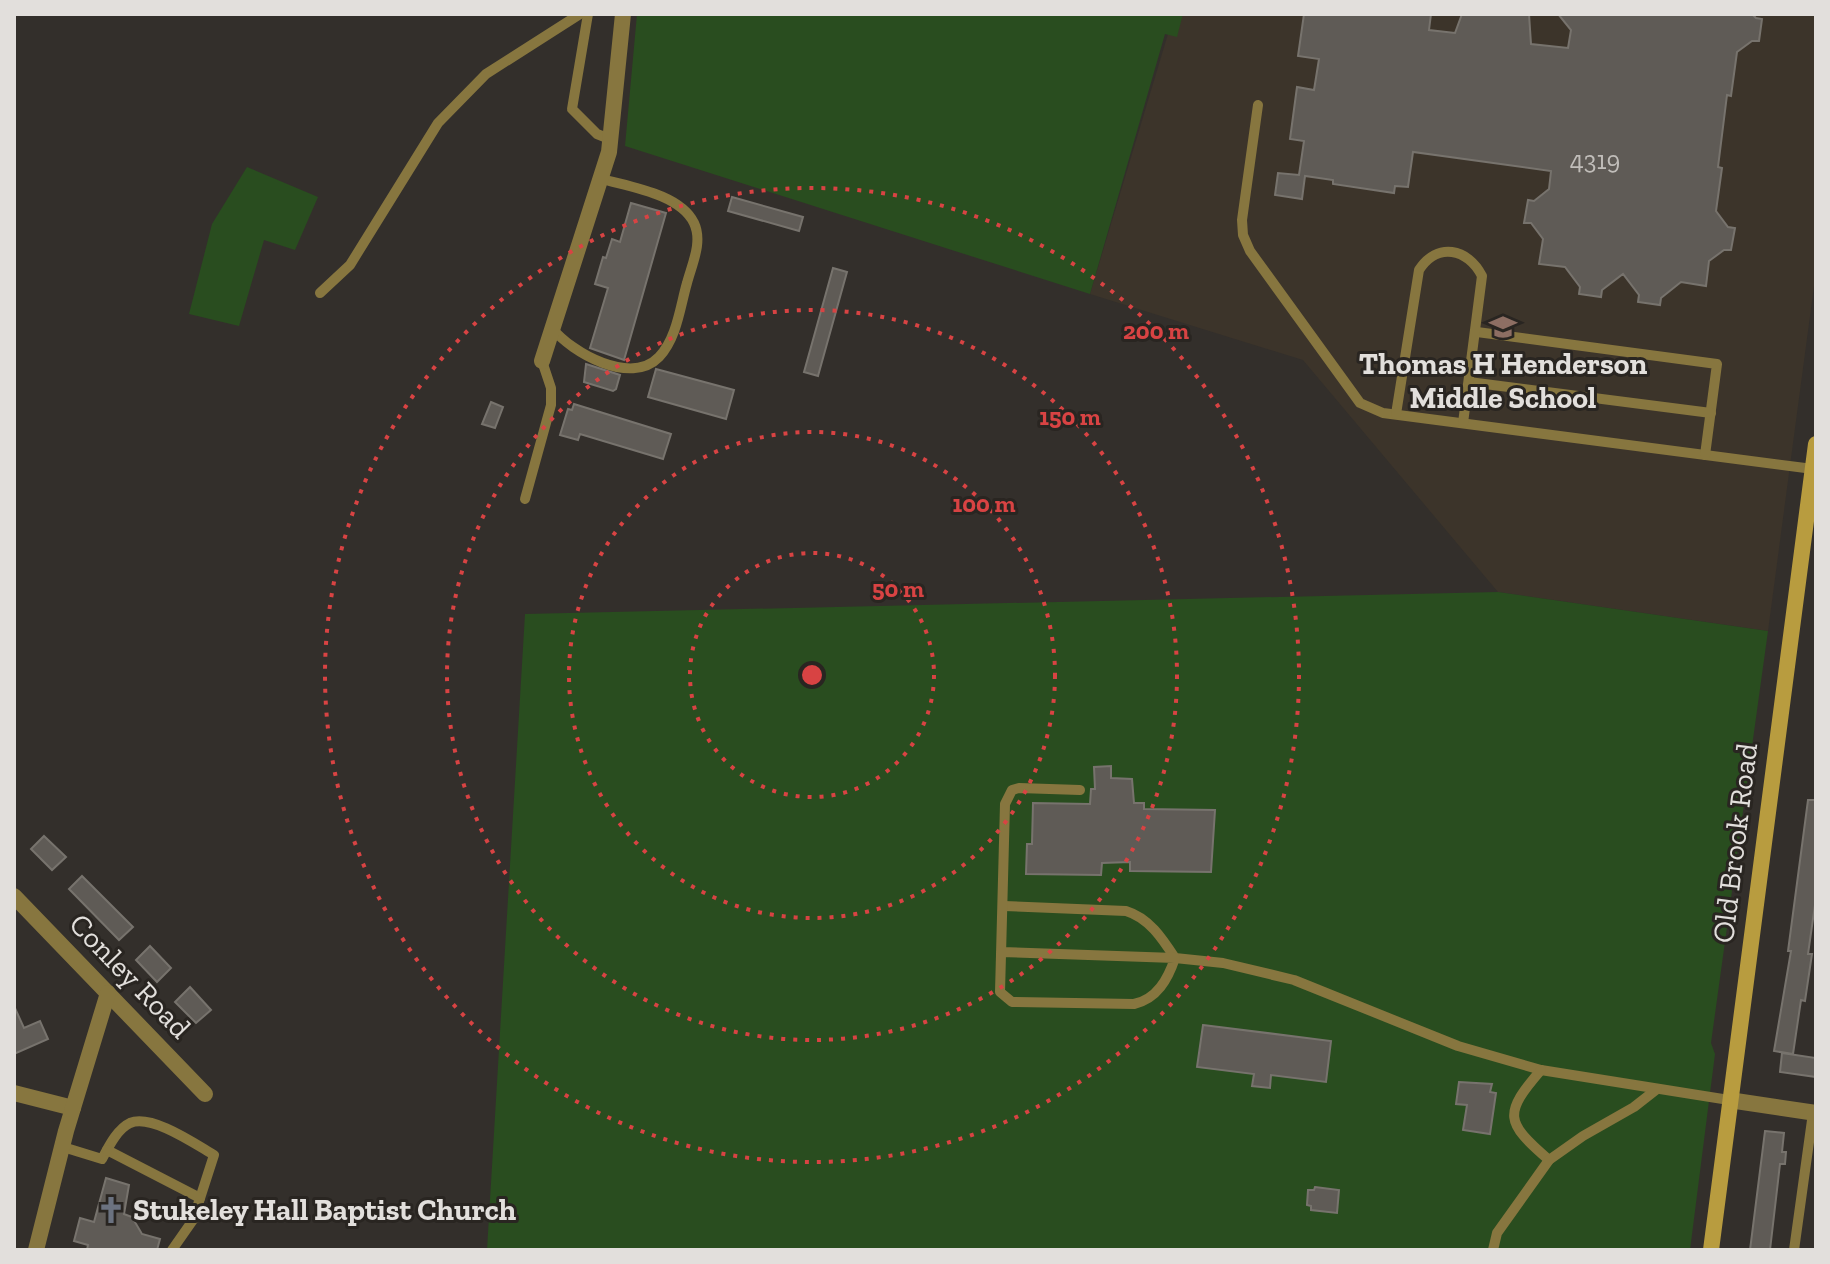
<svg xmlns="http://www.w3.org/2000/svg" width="1830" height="1264" viewBox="0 0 1830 1264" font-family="'Zilla Slab',serif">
<rect width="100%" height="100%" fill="#332f2b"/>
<!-- built -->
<polygon fill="#3c342a" points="1174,14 1816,14 1816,271 1768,631 1498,592 1303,360 1090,294"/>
<!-- green -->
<g fill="#294d1f">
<polygon points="637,14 1183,14 1177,37 1165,34 1090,294 625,146"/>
<polygon points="247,167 318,197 295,250 264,240 239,326 189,314 212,224"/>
<polygon points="1498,592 1768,631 1711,1043 1715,1054 1690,1250 487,1250 525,614"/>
</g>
<!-- building -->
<g fill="#5f5b56" stroke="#77736d" stroke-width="2">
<polygon points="1304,14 1431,14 1429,30 1455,33 1462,14 1529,14 1531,44 1568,48 1571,30 1558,14 1752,14 1756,18 1762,19 1759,41 1752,41 1737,52 1731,96 1727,95 1718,167 1722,168 1716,211 1728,227 1735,228 1731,250 1724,250 1709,261 1706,286 1681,282 1661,298 1660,305 1638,302 1639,295 1623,274 1602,290 1601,297 1579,294 1580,287 1565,267 1539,264 1543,239 1531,223 1524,223 1528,200 1534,201 1549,189 1551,171 1413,152 1408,187 1395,186 1394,193 1333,184 1333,180 1305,176 1302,199 1275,195 1278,173 1299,175 1304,141 1290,139 1297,87 1314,90 1319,59 1298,56"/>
<polygon points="732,197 803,217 799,231 728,211"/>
<polygon points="631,203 666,213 624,360 590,348 608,288 595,284 603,257 606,258 612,239 620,242"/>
<polygon points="833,268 847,272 818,376 804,372"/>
<polygon points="586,364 620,375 616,389 613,391 584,382"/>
<polygon points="656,369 734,390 726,419 648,397"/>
<polygon points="491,402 503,407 495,428 482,424"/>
<polygon points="574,404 671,434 663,459 580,434 578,440 560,435 568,409 572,410"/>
<polygon points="1111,766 1111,778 1132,779 1134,803 1144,803 1144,809 1215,810 1211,872 1130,871 1130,862 1102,863 1101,875 1026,874 1027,844 1032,844 1033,803 1090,804 1091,789 1095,789 1094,767"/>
<polygon points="1808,800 1816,800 1816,898 1808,954 1812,954 1805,1001 1801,1000 1793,1054 1774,1051 1791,951 1788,951"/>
<polygon points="44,836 66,857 52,870 31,849"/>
<polygon points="82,876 133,927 119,940 69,889"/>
<polygon points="150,946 171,968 157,982 136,960"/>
<polygon points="190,987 211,1010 196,1023 175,1002"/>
<polygon points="14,1006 24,1028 40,1021 48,1039 14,1054"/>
<polygon points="1203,1025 1331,1041 1326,1082 1271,1075 1270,1088 1252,1086 1254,1074 1197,1067"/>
<polygon points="1782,1053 1816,1058 1816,1077 1780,1072"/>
<polygon points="1459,1082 1492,1084 1490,1092 1496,1093 1490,1134 1463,1130 1467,1105 1456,1104"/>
<polygon points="1765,1131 1784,1133 1782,1152 1786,1152 1785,1164 1780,1164 1770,1250 1750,1250"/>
<polygon points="106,1178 129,1185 124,1214 132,1217 142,1234 160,1239 157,1250 87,1250 88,1245 74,1241 80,1218 94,1222"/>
<polygon points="1315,1187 1339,1190 1337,1213 1311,1210 1311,1206 1307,1205 1308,1190 1314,1190"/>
</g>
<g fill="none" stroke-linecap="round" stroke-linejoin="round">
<!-- lane -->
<g stroke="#87763f" stroke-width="10">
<polyline points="588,14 572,109 597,134 612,140"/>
<polyline points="1258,105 1242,220 1243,235 1250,251 1360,403 1383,413 1813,469"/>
<polyline points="320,293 350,265 438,123 486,74 580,14"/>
<path d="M 552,328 C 572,353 631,386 659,357 C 677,338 680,307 687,283 C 692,264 703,242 694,223 C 680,194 630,187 602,179"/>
<polyline points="1477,332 1717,364 1705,455"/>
<polyline points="1469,382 1711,413"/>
<path d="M 1396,414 L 1419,270 C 1437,242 1468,248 1482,276 L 1463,423"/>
<polyline points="525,499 551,405 551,388 542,361"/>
<path d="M 1004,906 L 1126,911 C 1149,918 1162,938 1175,958 L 1223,963 L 1294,980 L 1458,1046 L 1541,1070 L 1729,1100"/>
<path d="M 1001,952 L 1175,958 C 1168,979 1157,999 1134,1004 L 1012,1002 L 1000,992 L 1005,804 L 1012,790 L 1019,788 L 1080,790"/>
<path d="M 1541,1070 C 1503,1114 1505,1122 1549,1160"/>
<path d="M 63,1147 L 102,1159 C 108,1148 117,1129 130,1123 C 152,1114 195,1144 214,1155 L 193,1220 L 172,1250"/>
<polyline points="107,1150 200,1198"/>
<polyline points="1493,1250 1497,1233 1549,1160 1583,1136 1634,1107 1657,1089"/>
<polyline points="1794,1250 1813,1113"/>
</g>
<!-- street -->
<g stroke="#87763f" stroke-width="16">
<polyline points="542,361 609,152 623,14"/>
<polyline points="14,896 205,1094"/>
<polyline points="14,1093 73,1108"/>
<polyline points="1729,1100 1816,1113"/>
<polyline points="36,1250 66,1131 108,993"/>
</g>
<!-- secondary -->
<polyline stroke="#b89c3f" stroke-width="16" points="1711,1250 1816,444"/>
</g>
<!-- distance rings -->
<g fill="none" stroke="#d84343" stroke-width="4" stroke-dasharray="4 8">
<circle cx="812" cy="675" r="122"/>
<circle cx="812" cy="675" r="243"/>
<circle cx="812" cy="675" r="365"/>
<circle cx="812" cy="675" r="487"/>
</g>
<!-- icons -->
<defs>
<g id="school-bare" transform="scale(2.16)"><path d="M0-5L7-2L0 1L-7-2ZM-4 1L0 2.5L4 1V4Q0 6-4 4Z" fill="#8d6e63" stroke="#292521" stroke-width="2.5" paint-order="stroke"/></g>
<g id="church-bare" transform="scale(2.16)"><path d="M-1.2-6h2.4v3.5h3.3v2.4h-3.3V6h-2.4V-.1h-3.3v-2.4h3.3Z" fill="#6b7280" stroke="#292521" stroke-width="2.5" paint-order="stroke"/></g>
</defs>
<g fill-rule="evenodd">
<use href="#school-bare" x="1503" y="327"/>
<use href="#church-bare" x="111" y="1210"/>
</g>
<g text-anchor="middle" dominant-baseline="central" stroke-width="6" stroke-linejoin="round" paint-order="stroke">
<!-- number labels -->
<g font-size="26" fill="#c1beba">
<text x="1595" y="160">4319</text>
</g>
<!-- poi labels -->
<g font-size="30" font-weight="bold" fill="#e2dfdc" stroke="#292521">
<text x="1503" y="364">Thomas H Henderson<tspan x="1503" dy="34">Middle School</tspan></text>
<text x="133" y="1210" text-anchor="start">Stukeley Hall Baptist Church</text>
</g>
<!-- street labels -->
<g font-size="30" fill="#e2dfdc" stroke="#292521">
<text transform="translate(1735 843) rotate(-83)">Old Brook Road</text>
<text transform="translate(130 976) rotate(46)">Conley Road</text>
</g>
</g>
<circle cx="812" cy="675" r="12" fill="#d84343" stroke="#292521" stroke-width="4"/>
<g font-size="24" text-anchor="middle" font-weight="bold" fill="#d84343" stroke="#292521" stroke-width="6" stroke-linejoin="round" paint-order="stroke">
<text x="1156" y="339">200 m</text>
<text x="1070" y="425">150 m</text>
<text x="984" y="512">100 m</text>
<text x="898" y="597">50 m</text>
</g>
<!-- border -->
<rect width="1830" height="1264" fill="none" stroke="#e2dfdc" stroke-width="32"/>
</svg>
